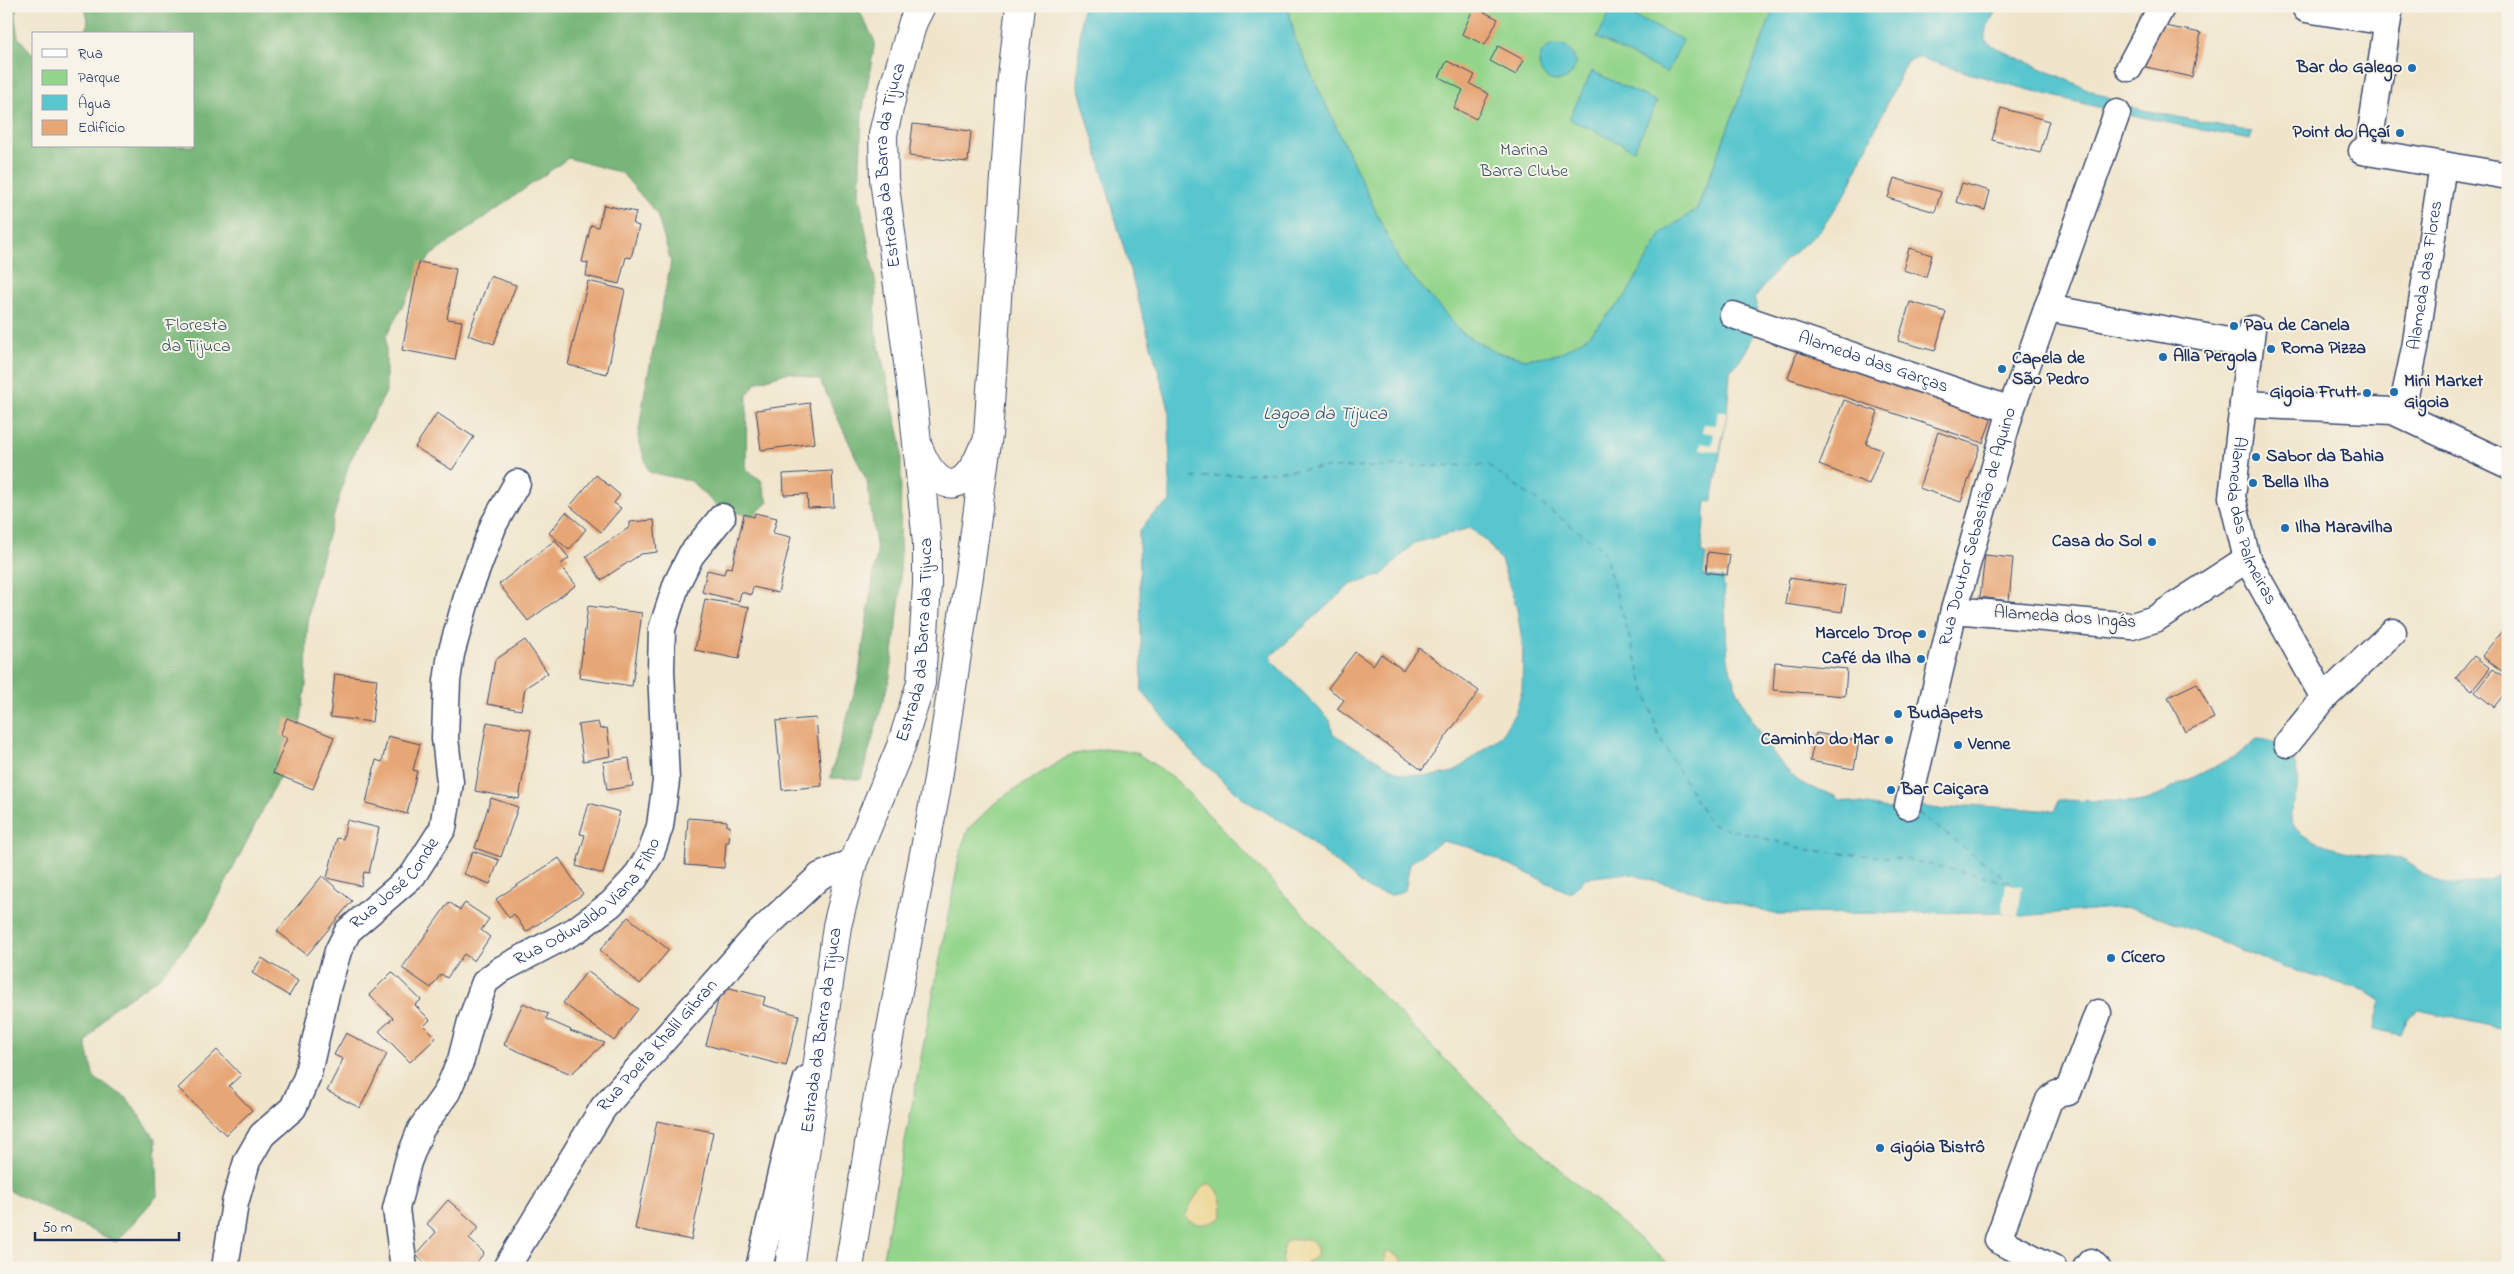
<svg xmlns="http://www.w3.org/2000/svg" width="2514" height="1274" viewBox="0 0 2514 1274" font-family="'Indie Flower',sans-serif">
<rect width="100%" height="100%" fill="#f7f3e8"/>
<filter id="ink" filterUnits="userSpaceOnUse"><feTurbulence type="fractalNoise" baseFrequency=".02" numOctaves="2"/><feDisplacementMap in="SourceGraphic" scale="10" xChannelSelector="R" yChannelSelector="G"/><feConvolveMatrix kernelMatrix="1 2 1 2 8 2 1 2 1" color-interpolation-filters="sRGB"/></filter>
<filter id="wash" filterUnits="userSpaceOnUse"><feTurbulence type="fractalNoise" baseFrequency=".0096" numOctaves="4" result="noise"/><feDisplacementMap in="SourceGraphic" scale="20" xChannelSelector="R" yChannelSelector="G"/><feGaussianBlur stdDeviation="1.12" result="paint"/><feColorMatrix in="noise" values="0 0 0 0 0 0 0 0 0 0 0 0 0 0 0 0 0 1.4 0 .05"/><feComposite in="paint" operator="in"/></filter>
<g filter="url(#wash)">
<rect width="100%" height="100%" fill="#f0e5cb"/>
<!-- green -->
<g fill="#94d58c" stroke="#588275">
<polygon points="1288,6 1775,6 1697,209 1662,233 1625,297 1587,337 1559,354 1526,359 1495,352 1463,334 1400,263 1295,39"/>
<path d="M 1103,749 L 1135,752 L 1173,777 C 1334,946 1493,1120 1674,1268 L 881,1268 L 961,848 L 969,828 L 998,800 L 1070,755 Z"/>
</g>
<!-- forest -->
<polygon fill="#77b678" stroke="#49726b" points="6,6 17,6 15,18 18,37 34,56 34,146 194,146 194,34 86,34 88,19 84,6 857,6 875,42 862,115 859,196 876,285 875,329 901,443 900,597 890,677 861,779 830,778 858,680 877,552 867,481 820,380 789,372 757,382 747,395 746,470 761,480 768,502 753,516 721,510 691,481 649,472 638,437 645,390 671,262 657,214 622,173 568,158 430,256 386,336 386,392 349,463 312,591 307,632 306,685 298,740 206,922 160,977 109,1011 86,1043 94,1078 127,1098 156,1140 158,1195 116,1242 6,1189"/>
<!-- sand -->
<g fill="#eeda9e" stroke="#84847e">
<path d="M 1209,1183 C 1222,1193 1223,1200 1223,1217 C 1209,1225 1197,1228 1185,1217 C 1190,1204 1197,1191 1209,1183 Z"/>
<path d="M 1291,1239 C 1304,1239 1320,1238 1317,1256 L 1307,1262 L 1315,1268 L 1283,1268 L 1282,1250 L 1285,1242 Z"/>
<polygon points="1391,1252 1401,1259 1405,1268 1383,1268 1386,1253"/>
</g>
<!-- water -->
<g fill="#59c6ce" stroke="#3a7a96" fill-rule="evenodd">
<path d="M 1082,6 L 1288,6 L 1295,39 L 1400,263 L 1463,334 L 1495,352 L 1526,359 L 1559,354 L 1587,337 L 1625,297 L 1662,233 L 1697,209 L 1775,6 L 1998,6 L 1985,32 L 1985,41 L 2000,50 L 2110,99 L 2118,105 L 2252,132 L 2250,139 C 2137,118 2026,92 1917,57 L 1906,62 L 1846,193 L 1819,232 L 1785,260 L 1754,298 C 1756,304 1759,312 1758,318 C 1755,337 1744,358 1730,371 L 1727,413 L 1712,502 L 1706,501 L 1701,553 L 1706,554 L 1703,576 L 1723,578 C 1726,605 1725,632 1728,658 C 1732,693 1770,756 1796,779 C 1810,791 1832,791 1840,800 L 1888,809 L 1920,806 L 1945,810 L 1968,805 L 2056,811 L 2058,800 L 2144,802 L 2238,755 L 2257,739 C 2290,740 2302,765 2296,795 C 2293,805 2288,814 2293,824 C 2301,843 2350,853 2369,856 C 2379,857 2393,856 2403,860 C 2417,867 2431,882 2446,884 C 2467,885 2493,883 2508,868 L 2508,1030 L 2419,1010 L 2408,1017 L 2401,1035 L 2374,1029 L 2381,1000 L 2367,991 L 2282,967 L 2166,919 L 2125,907 L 2022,916 L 2002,912 L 1774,914 L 1627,873 L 1585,878 L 1570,893 L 1472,848 L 1442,841 L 1410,863 L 1405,890 L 1392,895 L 1369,890 L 1298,831 L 1245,800 L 1191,752 L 1142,691 L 1139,532 L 1152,515 L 1170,502 L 1169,409 L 1077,82 ZM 1470,528 L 1487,542 L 1501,560 L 1517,609 L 1523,648 L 1522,691 L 1515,713 L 1501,736 L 1454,772 L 1431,776 L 1401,774 L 1333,734 L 1330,720 L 1273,662 L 1271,656 L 1350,585 L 1382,575 L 1414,543 Z"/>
<polygon points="1613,6 1683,40 1667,73 1597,38"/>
<circle cx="1557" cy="63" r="18"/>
<polygon points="1592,71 1657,102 1634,150 1569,119"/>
</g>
<!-- pier -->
<g fill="#f0e5cb">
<polygon points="1718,411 1727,413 1719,452 1700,449 1701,443 1712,445 1714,434 1702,432 1704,424 1716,425"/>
<polygon points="2006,883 2022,886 2018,916 2002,912"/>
</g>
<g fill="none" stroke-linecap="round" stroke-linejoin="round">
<!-- ferry -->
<g stroke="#2a557a" stroke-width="1" stroke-dasharray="6 5" stroke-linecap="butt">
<polyline points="1192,478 1320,468 1488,465 1603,549 1659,737 1710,824 1809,850 1905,859 2014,884"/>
<polyline points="1918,813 2013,884"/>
</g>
</g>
<g id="blocks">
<!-- building -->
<g fill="#e7a675">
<polygon points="1474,7 1498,19 1485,45 1462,34"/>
<polygon points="2155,24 2201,33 2192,77 2137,65"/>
<polygon points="1498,46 1524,60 1516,75 1490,61"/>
<polygon points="1447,61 1475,75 1470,84 1489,94 1476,119 1454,108 1463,90 1439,77"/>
<polygon points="2001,108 2049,121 2040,153 1992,140"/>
<polygon points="913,124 971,131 968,162 909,156"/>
<polygon points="1894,178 1941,192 1935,212 1888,198"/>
<polygon points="1962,183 1990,191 1985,210 1956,202"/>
<polygon points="604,205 636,212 633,224 639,226 631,258 626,257 619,284 586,276 588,263 582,262 591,225 598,227"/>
<polygon points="1909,248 1932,255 1926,277 1903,270"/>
<polygon points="419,262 456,269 447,319 462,321 455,360 402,350"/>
<polygon points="490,276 516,285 494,344 468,335"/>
<polygon points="588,281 625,290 607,374 568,365"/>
<polygon points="1910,302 1946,312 1935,351 1898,341"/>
<polygon points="1798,349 1993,414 1983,443 1788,378"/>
<polygon points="1844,400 1878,412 1866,444 1882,450 1869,484 1819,465"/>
<polygon points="810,403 815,443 761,450 756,410"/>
<polygon points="437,413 474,437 452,470 415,447"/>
<polygon points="1938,432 1980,446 1961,502 1919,488"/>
<polygon points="832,471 834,507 808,508 807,494 784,495 783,474"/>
<polygon points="596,475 620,495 614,503 621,508 601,532 570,506"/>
<polygon points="566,512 586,529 569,550 549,533"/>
<polygon points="755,513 777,518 773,533 791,537 778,593 753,587 751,595 741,592 739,601 702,592 707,570 724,574 726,567 732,568 744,514 754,517"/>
<polygon points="654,520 657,552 641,554 601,580 586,556 630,527 630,522"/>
<polygon points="555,540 569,558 560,565 576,585 528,621 499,584"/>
<polygon points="1708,552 1730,555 1727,575 1706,572"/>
<polygon points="1985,555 2013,558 2009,601 1980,597"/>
<polygon points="1789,578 1846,586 1842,612 1785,604"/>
<polygon points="705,599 749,607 739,659 695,650"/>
<polygon points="588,606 642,613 632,686 579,678"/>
<polygon points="2505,627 2508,629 2508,676 2482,656"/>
<polygon points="525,640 548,673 525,688 521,710 487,704 495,660"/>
<polygon points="1419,648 1479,691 1422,770 1337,709 1344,700 1328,688 1355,652 1373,665 1381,654 1403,670"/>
<polygon points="2474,656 2490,668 2472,691 2456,678"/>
<polygon points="1775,662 1847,669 1845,696 1773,690"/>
<polygon points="2493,669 2508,680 2508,689 2494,707 2475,692"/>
<polygon points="335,674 377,679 372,722 330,717"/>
<polygon points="2197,683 2214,718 2185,732 2168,697"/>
<polygon points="287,718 334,737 313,789 273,773 287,738 280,735"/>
<polygon points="816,718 822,786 782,790 776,721"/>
<polygon points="487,722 531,730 519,799 475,791"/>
<polygon points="598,722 600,729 607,728 611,756 583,761 578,725"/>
<polygon points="1816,733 1859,741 1854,769 1810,761"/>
<polygon points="388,736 420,744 413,770 417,771 407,814 366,803 376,760 382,762"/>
<polygon points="629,758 633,786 607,790 603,762"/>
<polygon points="491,798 518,807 501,857 475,848"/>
<polygon points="589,803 620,812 603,874 576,866 585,835 580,834"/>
<polygon points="688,818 727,821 727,826 730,826 729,842 726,842 724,868 685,865"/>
<polygon points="347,820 379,828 369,873 364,872 361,886 327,878 337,838 343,839"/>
<polygon points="473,851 499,860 490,884 464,874"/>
<polygon points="559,858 583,894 526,932 514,914 509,918 496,899"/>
<polygon points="322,876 352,901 307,955 277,931"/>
<polygon points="449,902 460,910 465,903 489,919 481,930 490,937 474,961 464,954 447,978 441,974 431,988 402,968"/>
<polygon points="628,917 669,950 640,984 600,950"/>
<polygon points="262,958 298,981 289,996 252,973"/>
<polygon points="587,971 638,1009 614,1041 563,1003"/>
<polygon points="392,972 421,1000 415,1005 430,1020 424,1026 436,1038 410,1062 379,1031 393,1018 369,995"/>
<polygon points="722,986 765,997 763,1005 799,1015 786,1066 706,1045"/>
<polygon points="523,1003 548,1014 546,1019 571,1030 570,1031 605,1043 571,1074 504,1045"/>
<polygon points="346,1033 387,1054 360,1108 327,1091 343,1059 334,1055"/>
<polygon points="217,1050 241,1075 229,1086 252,1110 226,1135 178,1088"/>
<polygon points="657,1121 713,1132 691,1240 635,1229"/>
<polygon points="448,1200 479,1227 469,1239 484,1253 472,1268 430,1268 416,1255 436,1232 427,1224"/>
</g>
</g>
</g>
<g filter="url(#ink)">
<use href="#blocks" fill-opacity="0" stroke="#3b4a6e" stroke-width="1"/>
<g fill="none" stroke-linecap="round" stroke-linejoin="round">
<!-- minor casing -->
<g stroke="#3b4a6e" stroke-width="29">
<g id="minor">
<polyline points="2306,9 2387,22"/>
<polyline points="2129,68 2162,6"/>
<polyline points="2362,151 2508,176"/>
<polyline points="2368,152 2390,6"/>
<polyline points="2047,308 2250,345"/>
<path id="s1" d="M 1733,315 L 2011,410"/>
<path id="s2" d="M 2252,329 L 2232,497 L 2247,559 L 2324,698"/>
<polyline points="2243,404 2393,411 2508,465"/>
<path id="s3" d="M 2401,414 L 2415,348 L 2443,165"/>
<polyline points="1954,610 2132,626 2155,619 2247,559"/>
<polyline points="2287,744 2324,698 2393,632"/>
<path id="s4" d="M 1908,806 L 1954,610 L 2011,410 L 2117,113"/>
<path id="s5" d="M 225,1268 L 235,1203 L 247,1161 L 262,1135 L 293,1108 L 307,1077 L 328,985 L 338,951 L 348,931 L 413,875 L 443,828 L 450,782 L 445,738 L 447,681 L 451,654 L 469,590 L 494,524 L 517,483"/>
<path id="s6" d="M 404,1268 L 396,1209 L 408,1162 L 421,1129 L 447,1092 L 461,1060 L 471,1021 L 485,982 L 502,969 L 576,930 L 611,904 L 635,878 L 651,853 L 660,826 L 666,781 L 661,670 L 662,629 L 677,583 L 691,555 L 722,517"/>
<path id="s7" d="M 506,1268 L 603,1108 L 759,933 L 820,876 L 853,862"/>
<polyline points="759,1268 789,1139 807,1079"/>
<polyline points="2053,1268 1998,1240 2049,1100 2057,1094 2068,1092 2098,1013"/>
<polyline points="2086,1268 2091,1262 2097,1268"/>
</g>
</g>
<!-- major casing -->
<g stroke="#3b4a6e" stroke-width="30">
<g id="major">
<path d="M 919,449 C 937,494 964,496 982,450"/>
<path id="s8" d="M 789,1268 L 837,926 L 853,862 L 901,746 L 921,683 L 927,584 L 927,543 L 912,393 L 884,179 L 883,134 L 894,87 L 913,22 L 921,6"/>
<polyline points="849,1268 869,1144 937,785 969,576 988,435 1011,86 1020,6"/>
</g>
</g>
<!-- minor -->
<use href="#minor" stroke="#fff" stroke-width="26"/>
<!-- major -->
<use href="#major" stroke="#fff" stroke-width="28"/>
</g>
</g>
<!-- markers -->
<g fill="#1f6fb2" stroke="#f7f3e8" stroke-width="2">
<circle cx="2412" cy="68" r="5"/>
<circle cx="2400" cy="133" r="5"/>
<circle cx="2234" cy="326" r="5"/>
<circle cx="2271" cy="349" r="5"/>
<circle cx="2163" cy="357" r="5"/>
<circle cx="2002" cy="369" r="5"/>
<circle cx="2394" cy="392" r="5"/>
<circle cx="2367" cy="393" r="5"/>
<circle cx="2256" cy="457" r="5"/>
<circle cx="2253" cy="483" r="5"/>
<circle cx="2285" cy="528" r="5"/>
<circle cx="2152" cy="542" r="5"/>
<circle cx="1922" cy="634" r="5"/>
<circle cx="1921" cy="659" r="5"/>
<circle cx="1898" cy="714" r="5"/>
<circle cx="1889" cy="740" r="5"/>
<circle cx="1958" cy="745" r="5"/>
<circle cx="1891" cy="790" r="5"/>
<circle cx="2111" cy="958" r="5"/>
<circle cx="1880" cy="1148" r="5"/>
</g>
<g text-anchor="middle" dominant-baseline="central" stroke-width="4" stroke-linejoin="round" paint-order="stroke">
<!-- poi labels -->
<g font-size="18" font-weight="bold" fill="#1b2f5e" stroke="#f7f3e8" text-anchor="start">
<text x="2402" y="68" text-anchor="end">Bar do Galego</text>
<text x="2390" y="133" text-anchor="end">Point do Açaí</text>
<text x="2244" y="326">Pau de Canela</text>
<text x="2281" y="349">Roma Pizza</text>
<text x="2173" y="357">Alla Pergola</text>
<text x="2012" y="359">Capela de<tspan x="2012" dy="21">São Pedro</tspan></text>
<text x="2404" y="382">Mini Market<tspan x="2404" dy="21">Gigoia</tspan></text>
<text x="2357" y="393" text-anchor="end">Gigoia Frutt</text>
<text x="2266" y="457">Sabor da Bahia</text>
<text x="2263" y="483">Bella Ilha</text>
<text x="2295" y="528">Ilha Maravilha</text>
<text x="2142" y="542" text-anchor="end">Casa do Sol</text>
<text x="1912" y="634" text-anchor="end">Marcelo Drop</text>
<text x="1911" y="659" text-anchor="end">Café da Ilha</text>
<text x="1908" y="714">Budapets</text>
<text x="1879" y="740" text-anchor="end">Caminho do Mar</text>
<text x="1968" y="745">Venne</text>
<text x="1901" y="790">Bar Caiçara</text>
<text x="2121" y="958">Cícero</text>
<text x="1890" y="1148">Gigóia Bistrô</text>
</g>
<!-- park labels -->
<g font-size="18" fill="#39586a" stroke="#f7f3e8">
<text x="1524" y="151">Marina<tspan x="1524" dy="21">Barra Clube</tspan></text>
<text x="196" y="326">Floresta<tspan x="196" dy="21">da Tijuca</tspan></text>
</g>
<!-- street labels -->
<g font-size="18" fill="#1b2f5e" stroke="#f7f3e8">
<text stroke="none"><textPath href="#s8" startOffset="1124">Estrada da Barra da Tijuca</textPath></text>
<text stroke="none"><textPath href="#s3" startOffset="141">Alameda das Flores</textPath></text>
<text stroke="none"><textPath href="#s1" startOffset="148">Alameda das Garças</textPath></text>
<text stroke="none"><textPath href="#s2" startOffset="196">Alameda das Palmeiras</textPath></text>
<text stroke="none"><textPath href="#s4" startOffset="288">Rua Doutor Sebastião de Aquino</textPath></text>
<text transform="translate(2065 618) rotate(4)">Alameda dos Ingás</text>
<text stroke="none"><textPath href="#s8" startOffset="645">Estrada da Barra da Tijuca</textPath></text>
<text stroke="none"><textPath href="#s5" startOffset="434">Rua José Conde</textPath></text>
<text stroke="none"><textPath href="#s6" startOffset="438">Rua Oduvaldo Viana Filho</textPath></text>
<text stroke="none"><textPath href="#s8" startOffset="240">Estrada da Barra da Tijuca</textPath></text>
<text stroke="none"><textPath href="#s7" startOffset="270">Rua Poeta Khalil Gibran</textPath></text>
</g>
<!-- water labels -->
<g font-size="19" font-style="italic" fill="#2a557a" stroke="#f7f3e8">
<text x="1325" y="414">Lagoa da Tijuca</text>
</g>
</g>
<!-- margin -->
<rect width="2514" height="1274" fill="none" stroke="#f7f3e8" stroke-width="25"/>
<!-- legend -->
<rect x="32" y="32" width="162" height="115" fill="#f7f3e8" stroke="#9fa5b1"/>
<rect x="42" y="49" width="25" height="8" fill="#ffffff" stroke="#9fa5b1"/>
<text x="78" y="58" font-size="15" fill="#1b2f5e">Rua</text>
<rect x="42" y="70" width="25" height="15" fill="#94d58c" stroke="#9fa5b1"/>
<text x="78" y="82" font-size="15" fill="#1b2f5e">Parque</text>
<rect x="42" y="95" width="25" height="15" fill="#59c6ce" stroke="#9fa5b1"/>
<text x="78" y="108" font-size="15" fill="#1b2f5e">Água</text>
<rect x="42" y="120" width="25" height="15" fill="#e7a675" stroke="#9fa5b1"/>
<text x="78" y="132" font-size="15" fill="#1b2f5e">Edifício</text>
<!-- scale -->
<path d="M35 1232v8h144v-8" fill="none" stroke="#1b2f5e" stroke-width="2.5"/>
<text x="42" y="1232" font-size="15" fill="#1b2f5e" stroke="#f7f3e8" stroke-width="4" paint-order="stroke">50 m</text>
</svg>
